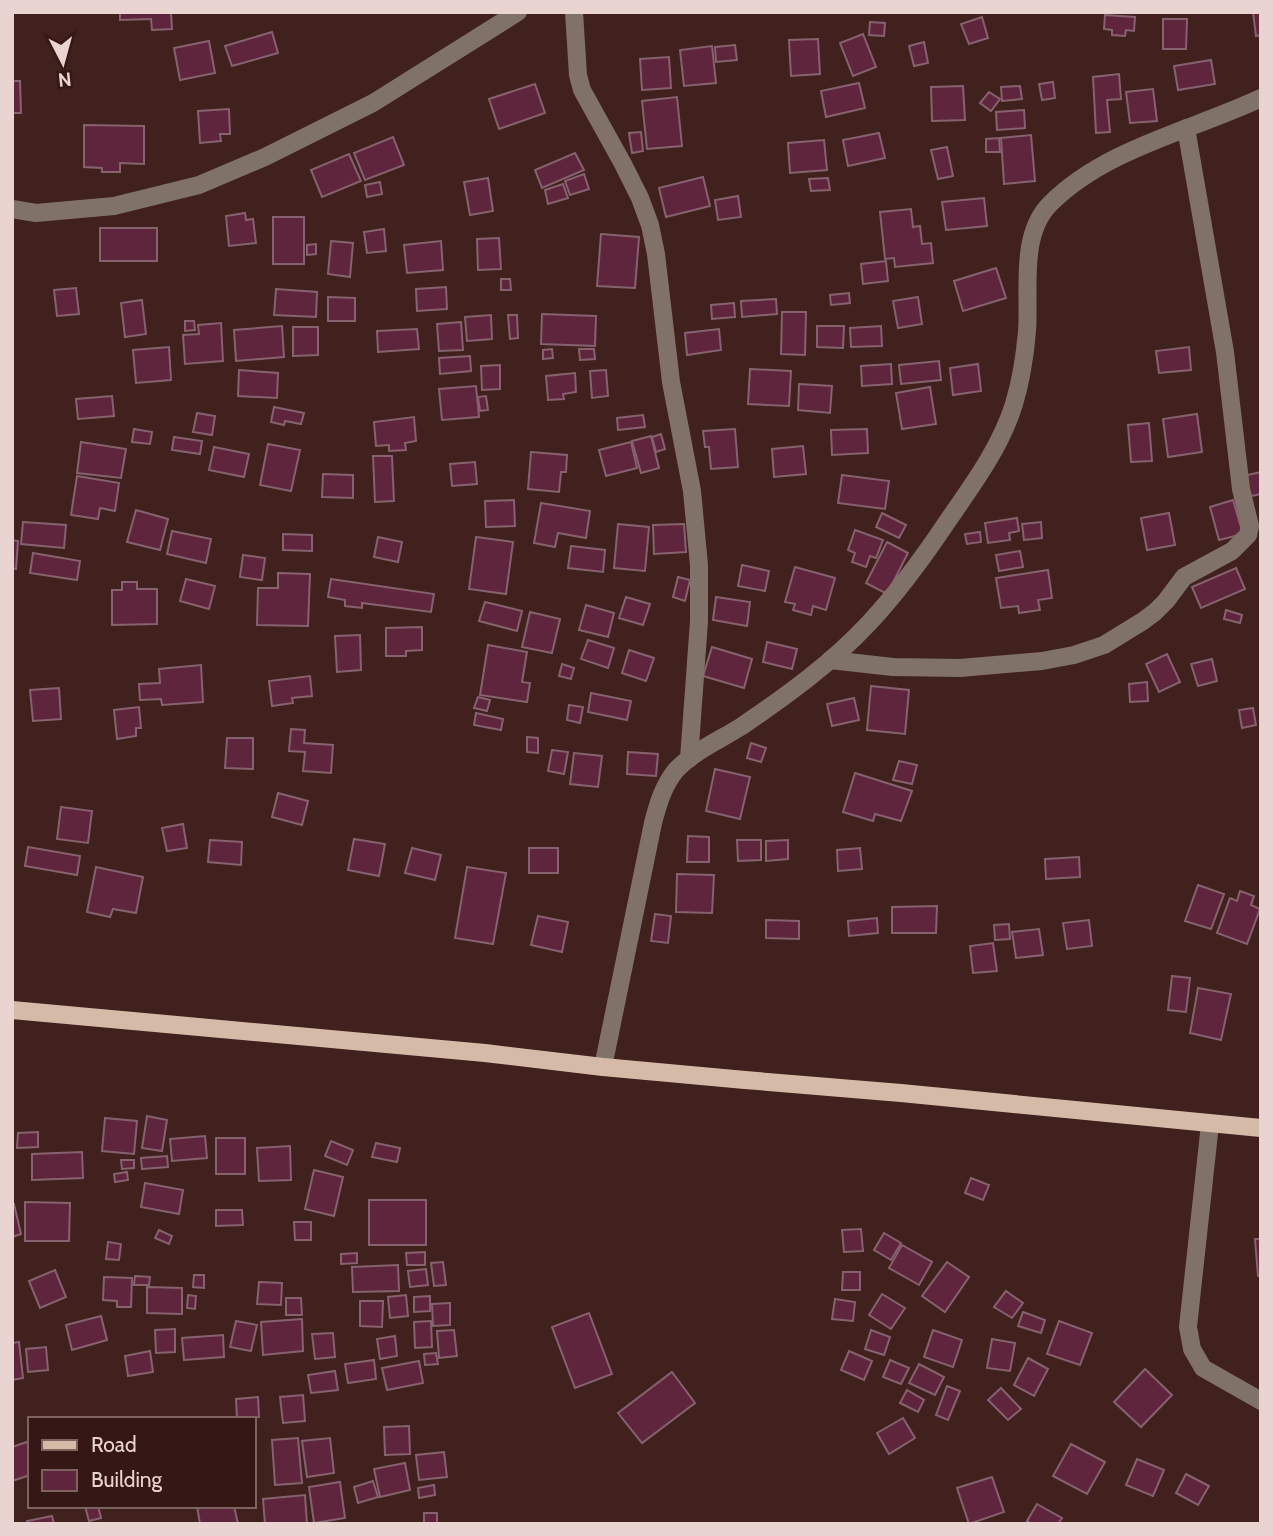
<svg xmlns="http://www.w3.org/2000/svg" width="1273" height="1536" viewBox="0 0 1273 1536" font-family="Cabin,sans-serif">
<rect width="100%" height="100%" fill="#40211e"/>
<!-- building -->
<g fill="#5f253d" stroke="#85626e" stroke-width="2">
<polygon points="120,12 171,12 172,29 152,30 151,19 120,20"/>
<polygon points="1253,12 1261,12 1261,35 1256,36"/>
<polygon points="1105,15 1135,17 1134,31 1126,30 1125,36 1112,35 1112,30 1104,29"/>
<polygon points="982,17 988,38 969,44 961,24"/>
<polygon points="1163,19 1187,19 1186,49 1163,49"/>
<polygon points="870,22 885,23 884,36 869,35"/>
<polygon points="272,32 278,53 232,66 225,46"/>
<polygon points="863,34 876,67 853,76 840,43"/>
<polygon points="818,39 820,74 791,76 789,40"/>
<polygon points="209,41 215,73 180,80 174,48"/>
<polygon points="924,42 928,63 914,66 909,46"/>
<polygon points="735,45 737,60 716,62 715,47"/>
<polygon points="712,46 716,83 684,86 680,50"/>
<polygon points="669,57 671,88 642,90 640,59"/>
<polygon points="1211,60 1215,84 1178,90 1174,66"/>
<polygon points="1119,74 1121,99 1107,100 1110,132 1096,133 1093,77"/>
<polygon points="12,81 20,81 21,113 12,113"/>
<polygon points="1053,82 1055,98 1042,100 1039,84"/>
<polygon points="859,83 865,108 826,117 821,91"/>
<polygon points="535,84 545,113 499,129 489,99"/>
<polygon points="963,86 965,120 932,121 931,87"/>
<polygon points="1020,86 1022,99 1002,101 1001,87"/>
<polygon points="1153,89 1157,121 1130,123 1126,92"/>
<polygon points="989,92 1000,99 991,111 980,103"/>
<polygon points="677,97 682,146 647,149 642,101"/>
<polygon points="229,109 230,134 220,134 221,141 200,143 198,111"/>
<polygon points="1024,110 1025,128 997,130 996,112"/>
<polygon points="84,125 144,126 144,164 120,163 120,172 102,172 102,168 84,167"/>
<polygon points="641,132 643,151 632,153 629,133"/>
<polygon points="879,133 885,158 848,166 843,140"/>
<polygon points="1031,135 1035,181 1004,184 1001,138"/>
<polygon points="393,137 404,165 365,180 354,153"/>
<polygon points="999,138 1000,152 986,152 986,139"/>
<polygon points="824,140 827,170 790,173 788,143"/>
<polygon points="947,147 953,176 938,179 931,150"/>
<polygon points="575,153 584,170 542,188 535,170"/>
<polygon points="349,154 361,181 322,197 311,170"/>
<polygon points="584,174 589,189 570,195 565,181"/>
<polygon points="703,177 710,206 666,217 659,188"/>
<polygon points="488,178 493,211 470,215 464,182"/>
<polygon points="828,178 830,190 811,191 809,179"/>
<polygon points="380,182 382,194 367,197 365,185"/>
<polygon points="563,184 568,198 548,204 545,190"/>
<polygon points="738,196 741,217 718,220 715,200"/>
<polygon points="984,198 987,226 946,230 942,202"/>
<polygon points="911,209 913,227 920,226 922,244 931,243 933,263 895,267 894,258 885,259 880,212"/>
<polygon points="245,213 246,220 253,219 256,243 229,246 226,216"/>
<rect x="273" y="217" width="31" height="47"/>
<rect x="100" y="228" width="57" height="33"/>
<polygon points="384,229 386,251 367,253 364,232"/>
<polygon points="601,234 639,237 635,288 597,286"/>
<polygon points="499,238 501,269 478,270 477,239"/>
<polygon points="331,241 353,243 350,277 328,274"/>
<polygon points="441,241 443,270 407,273 404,245"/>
<polygon points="316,244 316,254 307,255 307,245"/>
<polygon points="886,261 888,281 863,284 861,264"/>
<polygon points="996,268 1006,298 963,311 954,281"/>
<polygon points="501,279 510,279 511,290 501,290"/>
<polygon points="446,287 447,309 417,311 416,289"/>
<polygon points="76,288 79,314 57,316 54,290"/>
<polygon points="276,289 317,292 316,317 274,315"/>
<polygon points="849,293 850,303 831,305 830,295"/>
<polygon points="328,297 355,298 355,321 328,321"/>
<polygon points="918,297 922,324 898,328 893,301"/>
<polygon points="776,299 777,314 742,317 741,301"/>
<polygon points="142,300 146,334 125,337 121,303"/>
<polygon points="734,303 735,317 712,319 711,305"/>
<polygon points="782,312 806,312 805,355 781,354"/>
<polygon points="542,314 596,316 595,346 541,344"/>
<polygon points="491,315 492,339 467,341 465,317"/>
<polygon points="508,315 517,315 518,338 510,339"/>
<polygon points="185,321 194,321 195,330 185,331"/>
<polygon points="461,322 463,350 439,351 437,324"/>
<polygon points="221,323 223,361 185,364 183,335 199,334 198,325"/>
<polygon points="282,326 284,357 236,361 234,330"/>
<polygon points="817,326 844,326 843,348 817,347"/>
<polygon points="881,326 882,346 851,347 850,328"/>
<polygon points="293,327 318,327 318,355 293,356"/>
<polygon points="417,329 419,349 378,352 377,331"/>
<polygon points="719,329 721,350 687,355 685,333"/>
<polygon points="169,347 171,380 136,383 133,350"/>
<polygon points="1189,347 1191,370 1159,373 1156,351"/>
<polygon points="552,349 553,358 543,359 543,350"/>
<polygon points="579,349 594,349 595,359 580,360"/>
<polygon points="470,356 471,371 440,374 439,358"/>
<polygon points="939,361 941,380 901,384 899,365"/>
<polygon points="891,364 892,384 862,386 861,366"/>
<polygon points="978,364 981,391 953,395 950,368"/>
<polygon points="500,365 500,389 482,390 481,366"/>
<polygon points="750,369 791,371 789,406 748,404"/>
<polygon points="239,370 278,373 277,398 238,396"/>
<polygon points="606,370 608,396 592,398 590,371"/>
<polygon points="575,373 576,392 563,394 564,399 548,400 546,376"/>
<polygon points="799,384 832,386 830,413 798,410"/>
<polygon points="476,386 479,417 442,420 439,389"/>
<polygon points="930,387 936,424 902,429 896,393"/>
<polygon points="112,396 114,416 78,419 76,399"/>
<polygon points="486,396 488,410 480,411 478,397"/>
<polygon points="274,407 304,413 301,424 285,421 284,425 271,422"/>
<polygon points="197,413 215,416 212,435 193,432"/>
<polygon points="1197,414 1202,452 1168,457 1163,419"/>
<polygon points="643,415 645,427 618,430 617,418"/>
<polygon points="414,417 416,441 405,443 406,450 389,451 389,445 376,446 374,422"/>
<polygon points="1149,423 1152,461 1131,462 1128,425"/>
<polygon points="134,429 152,432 150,444 132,442"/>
<polygon points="735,429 738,467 711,469 709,447 705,447 703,431"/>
<polygon points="867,429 868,453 832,455 831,430"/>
<polygon points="661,434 665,449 656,452 652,437"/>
<polygon points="651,436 659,468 641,473 632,441"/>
<polygon points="174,437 202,441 200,454 172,450"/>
<polygon points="81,442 126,449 121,478 77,473"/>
<polygon points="631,442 637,468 606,476 599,450"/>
<polygon points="268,444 300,450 291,491 260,485"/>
<polygon points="803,446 806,474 774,477 772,449"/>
<polygon points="214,447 249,454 244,477 209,470"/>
<polygon points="531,452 567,455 566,472 561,472 559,492 528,489"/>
<polygon points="373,456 392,456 394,501 375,502"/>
<polygon points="475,462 477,484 452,486 450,464"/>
<polygon points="1261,472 1261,494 1247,497 1243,476"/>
<polygon points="323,474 353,475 353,498 322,497"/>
<polygon points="842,475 889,481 885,509 838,503"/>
<polygon points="77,476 119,483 115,511 100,508 98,519 71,515"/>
<polygon points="514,500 515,526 486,527 485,501"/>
<polygon points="1233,500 1243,534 1219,540 1210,507"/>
<polygon points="541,503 590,511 586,538 558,533 555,547 534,543"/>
<polygon points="136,510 168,519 160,550 127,542"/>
<polygon points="882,513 906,525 899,538 876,527"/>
<polygon points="1169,513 1175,545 1147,550 1141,518"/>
<polygon points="1017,518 1019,531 1009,533 1010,540 988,543 985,523"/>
<polygon points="23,522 66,525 64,548 21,544"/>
<polygon points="1041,522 1042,538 1024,540 1022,524"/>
<polygon points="618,524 649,527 645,571 614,568"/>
<polygon points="684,524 686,552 654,554 653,525"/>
<polygon points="855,530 883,540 876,558 870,556 866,567 852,562 855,553 848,550"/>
<polygon points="172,531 211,539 206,563 167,554"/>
<polygon points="980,532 981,542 967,544 965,534"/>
<polygon points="283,534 312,535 312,551 283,550"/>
<polygon points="378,537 402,542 398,562 374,557"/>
<polygon points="476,537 513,542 506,594 469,589"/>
<polygon points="12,540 18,541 16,569 12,568"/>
<polygon points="887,542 908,553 887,594 866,583"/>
<polygon points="571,546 605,550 603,572 568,568"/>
<polygon points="1020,551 1023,567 999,571 996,555"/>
<polygon points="33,553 80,561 77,580 30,573"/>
<polygon points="243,555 265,558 262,580 240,577"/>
<polygon points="742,565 769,571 765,591 738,586"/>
<polygon points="795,567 835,578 826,610 813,606 811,615 793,610 795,604 785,602"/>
<polygon points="1236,568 1245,589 1201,608 1192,587"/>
<polygon points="1048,570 1052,598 1038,600 1040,610 1019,613 1018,606 1001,608 996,578"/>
<polygon points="278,573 310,574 308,626 257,625 258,588 278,588"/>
<polygon points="678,577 690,580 685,601 673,597"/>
<polygon points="186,579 215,586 209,609 180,601"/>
<polygon points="331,579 434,594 431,612 362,603 362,608 345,606 345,600 328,597"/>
<polygon points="122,582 137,582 137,589 157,589 157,624 112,625 112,590 122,590"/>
<polygon points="626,597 650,604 643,625 619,618"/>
<polygon points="716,597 750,602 747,626 713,620"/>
<polygon points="485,602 522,611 517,631 479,621"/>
<polygon points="586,605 614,613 608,637 579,630"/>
<polygon points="1226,610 1242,615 1240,623 1224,619"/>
<polygon points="530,612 560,619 552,653 522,647"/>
<polygon points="422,627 422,650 406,651 406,656 386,656 386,628"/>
<polygon points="360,635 361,670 337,672 335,636"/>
<polygon points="588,640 614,648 608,668 581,659"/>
<polygon points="767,642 797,649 792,669 763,662"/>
<polygon points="488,645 527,652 522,682 530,683 527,702 480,695"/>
<polygon points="712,647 752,659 744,688 703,676"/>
<polygon points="629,650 654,658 646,681 622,673"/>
<polygon points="1167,654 1180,682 1159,692 1146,664"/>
<polygon points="1212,659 1217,681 1198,686 1191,664"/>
<polygon points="562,664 574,668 571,679 559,676"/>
<polygon points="201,665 203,702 162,705 161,699 140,700 139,684 160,683 159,669"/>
<polygon points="310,676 312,696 292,698 293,703 272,706 269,681"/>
<polygon points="1147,682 1148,701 1130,702 1129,684"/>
<polygon points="871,686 909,690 905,734 867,730"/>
<polygon points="59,688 61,719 33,721 30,690"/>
<polygon points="591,693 631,701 627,720 588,712"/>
<polygon points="478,697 490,700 487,711 474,708"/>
<polygon points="854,698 859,720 832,726 827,704"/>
<polygon points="569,705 583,707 580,723 567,720"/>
<polygon points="139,707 141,728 136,728 136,736 117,739 114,710"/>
<polygon points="1253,708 1256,725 1242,728 1239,710"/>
<polygon points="476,713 503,719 501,730 474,725"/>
<polygon points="291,729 305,730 304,743 333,745 331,773 303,771 305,752 289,751"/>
<polygon points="527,737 538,738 538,753 527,752"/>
<polygon points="227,738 253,738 253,769 225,768"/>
<polygon points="751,743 766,748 761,762 747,758"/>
<polygon points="552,750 568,752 564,774 548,771"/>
<polygon points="628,752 658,754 656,776 627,774"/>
<polygon points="574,753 602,756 598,787 570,784"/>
<polygon points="899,761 917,765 912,784 893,780"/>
<polygon points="715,769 750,777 740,819 706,811"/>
<polygon points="855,773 912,791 901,821 875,814 873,821 843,812"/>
<polygon points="278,793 308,801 302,825 272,817"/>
<polygon points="61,807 92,811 88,843 57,839"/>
<polygon points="183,824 187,848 167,851 162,828"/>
<polygon points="688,836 709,837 709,862 687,862"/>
<polygon points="354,839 385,844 379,876 348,870"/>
<polygon points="210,840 242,842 241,865 208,862"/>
<polygon points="737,840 761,840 761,860 738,861"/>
<polygon points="788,840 788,859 766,861 766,841"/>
<polygon points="28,847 80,856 77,875 25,866"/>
<polygon points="412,848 441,855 435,880 405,873"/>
<rect x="529" y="848" width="29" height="25"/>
<polygon points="860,848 862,869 838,871 837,850"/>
<polygon points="1079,857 1080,877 1046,879 1045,859"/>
<polygon points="96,867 143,877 136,913 113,909 110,917 87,912"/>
<polygon points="467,867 506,873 493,944 455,938"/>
<polygon points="677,874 714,875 712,913 676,912"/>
<polygon points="1198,885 1224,894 1211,929 1185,921"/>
<polygon points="1240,891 1254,896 1251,905 1260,909 1247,944 1217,933 1230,898 1237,901"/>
<polygon points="937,906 936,933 892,933 892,907"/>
<polygon points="655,914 671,916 668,943 651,941"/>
<polygon points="538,916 568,922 562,952 531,945"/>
<polygon points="877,918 878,933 849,936 848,921"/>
<polygon points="766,920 799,921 799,939 766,938"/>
<polygon points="1089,920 1092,946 1067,949 1063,923"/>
<polygon points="1009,924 1010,939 995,940 994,925"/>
<polygon points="1039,929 1043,955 1016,958 1012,932"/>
<polygon points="993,943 997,971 973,973 970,946"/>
<polygon points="1172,976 1190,978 1186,1012 1168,1010"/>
<polygon points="1198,988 1231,994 1221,1040 1190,1033"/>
<polygon points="147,1116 167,1120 162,1151 142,1148"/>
<polygon points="105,1118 137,1121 134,1154 102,1151"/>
<polygon points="38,1132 38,1147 17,1148 18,1133"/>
<polygon points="205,1136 207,1158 172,1161 170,1139"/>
<rect x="216" y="1138" width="29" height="36"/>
<polygon points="331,1141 353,1150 347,1165 325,1156"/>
<polygon points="376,1143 400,1148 397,1162 372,1157"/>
<polygon points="290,1146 291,1180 259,1181 257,1148"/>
<polygon points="82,1152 83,1178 32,1180 32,1154"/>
<polygon points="167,1156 168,1167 142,1169 141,1158"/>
<polygon points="121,1160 134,1160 134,1168 122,1169"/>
<polygon points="314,1170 343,1177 334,1216 305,1209"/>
<polygon points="127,1172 128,1180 115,1182 114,1174"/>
<polygon points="971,1178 989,1185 983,1200 965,1193"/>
<polygon points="145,1183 183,1190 179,1214 141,1207"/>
<rect x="369" y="1200" width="57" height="45"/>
<polygon points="25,1202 70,1203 69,1241 25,1241"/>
<polygon points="12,1204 14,1204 21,1234 12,1237"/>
<polygon points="216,1210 242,1210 243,1225 216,1226"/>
<polygon points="294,1222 311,1222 311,1240 295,1240"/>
<polygon points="861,1229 863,1251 844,1252 842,1230"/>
<polygon points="159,1230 172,1236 169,1244 155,1238"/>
<polygon points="884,1233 901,1243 891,1260 874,1250"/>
<polygon points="1255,1239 1261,1239 1261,1276 1258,1276"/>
<polygon points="108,1242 121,1244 119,1260 106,1259"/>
<polygon points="902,1245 932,1262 919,1285 889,1268"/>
<polygon points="425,1252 425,1265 407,1265 406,1253"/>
<polygon points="357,1253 357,1263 341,1264 341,1254"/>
<polygon points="443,1262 446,1285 434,1286 431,1263"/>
<polygon points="947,1262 969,1277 945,1312 922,1296"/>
<polygon points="398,1265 399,1291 353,1292 352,1267"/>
<polygon points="426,1269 428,1285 410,1287 408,1271"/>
<polygon points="55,1270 66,1297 40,1308 29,1281"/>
<polygon points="843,1272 860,1272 860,1290 842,1290"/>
<polygon points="194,1275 204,1275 204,1288 193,1287"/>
<polygon points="135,1276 150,1277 149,1285 134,1285"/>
<polygon points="104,1277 132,1278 131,1307 117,1307 117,1301 103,1300"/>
<polygon points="259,1282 282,1283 281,1305 257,1304"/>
<polygon points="147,1287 182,1288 182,1314 147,1313"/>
<polygon points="1006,1291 1023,1303 1012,1318 994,1307"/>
<polygon points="882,1294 905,1308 891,1329 869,1315"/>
<polygon points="188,1295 196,1296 195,1309 187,1308"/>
<polygon points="406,1295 408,1316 390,1318 388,1297"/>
<polygon points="430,1296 430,1311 414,1312 414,1297"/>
<polygon points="286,1298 301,1298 302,1315 286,1315"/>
<polygon points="835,1299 855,1302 853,1321 832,1319"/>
<polygon points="360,1301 383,1301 382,1327 360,1326"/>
<polygon points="450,1303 450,1325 433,1326 432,1304"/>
<polygon points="1023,1312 1045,1320 1041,1333 1018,1326"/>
<polygon points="589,1313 612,1374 575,1388 552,1327"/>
<polygon points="101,1316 107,1340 72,1350 66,1325"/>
<polygon points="302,1319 303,1351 263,1355 261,1322"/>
<polygon points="236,1321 257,1325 251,1351 230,1347"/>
<polygon points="431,1321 432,1347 415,1348 414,1322"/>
<polygon points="1059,1321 1092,1333 1080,1365 1047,1354"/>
<polygon points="175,1329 175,1352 156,1353 155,1330"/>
<polygon points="454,1330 457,1356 439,1358 437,1331"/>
<polygon points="871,1330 890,1337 884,1355 865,1349"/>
<polygon points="933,1330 962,1340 953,1367 924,1357"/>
<polygon points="333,1333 335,1357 315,1359 312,1334"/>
<polygon points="223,1335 224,1357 184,1360 182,1338"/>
<polygon points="395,1336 397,1356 380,1359 377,1339"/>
<polygon points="992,1339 1015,1343 1010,1371 987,1368"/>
<polygon points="19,1342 23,1378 12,1380 12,1343"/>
<polygon points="46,1347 48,1370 28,1372 26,1349"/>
<polygon points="150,1351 153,1372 128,1376 125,1356"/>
<polygon points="849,1351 872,1361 864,1380 841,1370"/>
<polygon points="436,1353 438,1364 425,1365 424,1354"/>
<polygon points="1028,1358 1048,1369 1034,1396 1014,1385"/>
<polygon points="374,1360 376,1379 348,1383 345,1364"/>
<polygon points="890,1360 909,1368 901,1384 883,1377"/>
<polygon points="419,1361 423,1383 387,1390 382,1368"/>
<polygon points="919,1364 944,1377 935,1395 909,1383"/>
<polygon points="1145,1369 1172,1395 1141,1427 1114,1402"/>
<polygon points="335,1371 338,1390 311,1393 308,1375"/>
<polygon points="672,1372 695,1403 642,1443 618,1413"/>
<polygon points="947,1386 960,1391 948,1420 936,1415"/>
<polygon points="1001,1388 1021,1409 1008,1420 988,1400"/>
<polygon points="907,1390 924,1400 918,1412 900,1403"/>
<polygon points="303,1395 305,1421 283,1423 280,1397"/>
<polygon points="258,1397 259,1417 237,1418 236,1399"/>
<polygon points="903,1418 915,1438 889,1454 877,1433"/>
<polygon points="409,1426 410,1454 385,1455 384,1427"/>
<polygon points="298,1438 302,1483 275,1485 272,1440"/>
<polygon points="330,1438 334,1473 307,1477 302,1441"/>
<polygon points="30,1441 30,1475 12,1481 12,1447"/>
<polygon points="1071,1444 1105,1462 1087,1494 1053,1476"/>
<polygon points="444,1452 447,1477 419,1480 416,1455"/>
<polygon points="1137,1459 1164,1470 1153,1496 1126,1485"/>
<polygon points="405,1463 410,1490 380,1497 374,1469"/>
<polygon points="1186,1474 1209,1486 1198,1505 1176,1493"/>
<polygon points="992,1477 1004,1512 969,1524 957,1488"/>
<polygon points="373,1481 378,1497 358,1503 354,1487"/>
<polygon points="340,1482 345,1518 314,1523 309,1487"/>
<polygon points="434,1485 435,1495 419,1498 418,1488"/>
<polygon points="305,1495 307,1524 265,1524 263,1499"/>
<polygon points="1037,1504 1062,1518 1058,1524 1032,1524 1027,1521"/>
<polygon points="85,1506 98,1506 101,1518 89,1521"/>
<polygon points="197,1506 234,1506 238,1524 200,1524"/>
<rect x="424" y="1513" width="13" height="11"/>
<polygon points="52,1516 54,1524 27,1524 27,1521"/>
</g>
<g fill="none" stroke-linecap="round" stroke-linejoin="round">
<!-- minor -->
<g stroke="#807269" stroke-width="18">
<polyline points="574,12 578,75 582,90 623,164 640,198 650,225 656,254 671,382 692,491 699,565 699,621 689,759"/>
<polyline points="12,209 36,213 114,206 199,185 265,157 373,103 518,12"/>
<polyline points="830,660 893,667 960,668 1042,661 1074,655 1104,645 1143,621 1155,612 1166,601 1184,577 1232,551 1248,535 1250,526 1241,489 1225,352 1186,128"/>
<path d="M 603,1067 L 653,823 C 658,804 663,786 676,770 C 694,751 720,740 742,726 C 786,696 832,663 869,623 C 899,591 925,555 949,519 C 974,483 1001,446 1014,404 C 1021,381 1025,355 1027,331 C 1030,292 1019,235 1050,204 C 1106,148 1191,131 1261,98"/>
<polyline points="1210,1124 1188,1327 1192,1349 1203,1368 1261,1401"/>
</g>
<!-- major -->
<polyline stroke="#d6baa8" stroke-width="18" points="12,1010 485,1053 603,1067 745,1080 901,1093 1261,1128"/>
</g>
<!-- border -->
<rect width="1273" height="1536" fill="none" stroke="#e9d4d1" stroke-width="28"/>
<!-- legend -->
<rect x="28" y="1417" width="228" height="91" fill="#351715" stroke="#7d6360" stroke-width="2"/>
<rect x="42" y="1440" width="35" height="10" fill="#d6baa8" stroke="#7d6360" stroke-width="2"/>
<text x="91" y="1452" font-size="21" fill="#e9d4d1">Road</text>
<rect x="42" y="1470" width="35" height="21" fill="#5f253d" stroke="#7d6360" stroke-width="2"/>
<text x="91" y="1487" font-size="21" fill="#e9d4d1">Building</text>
<!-- north arrow -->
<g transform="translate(63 63) rotate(174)" stroke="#351715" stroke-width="5" paint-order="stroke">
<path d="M0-5L12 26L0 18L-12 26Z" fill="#e9d4d1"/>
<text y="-10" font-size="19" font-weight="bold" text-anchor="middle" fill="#e9d4d1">N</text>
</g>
</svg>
